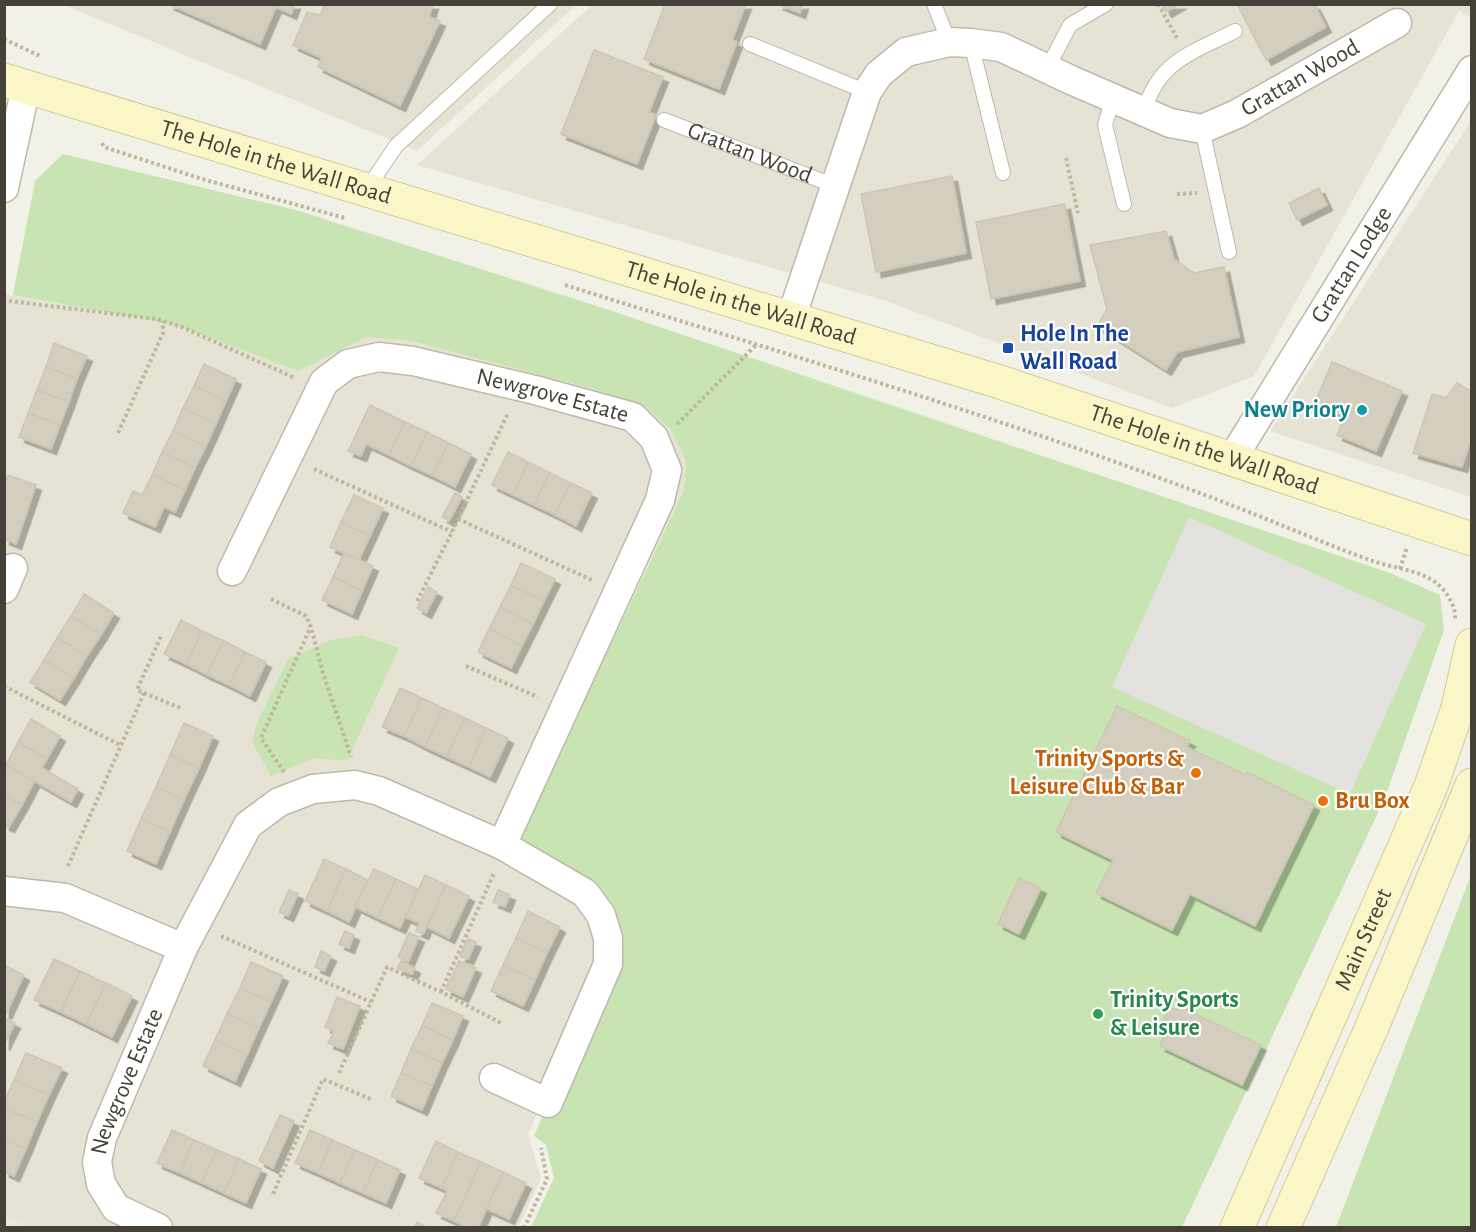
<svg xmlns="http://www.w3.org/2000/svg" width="1476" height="1232" viewBox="0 0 1476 1232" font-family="'Alegreya Sans',sans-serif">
<defs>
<filter id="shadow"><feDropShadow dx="5.5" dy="5.5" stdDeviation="0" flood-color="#0004"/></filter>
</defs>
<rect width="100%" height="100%" fill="#f2f1e7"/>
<!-- residential -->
<g fill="#e6e3d5">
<polygon points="64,5 576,5 417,151"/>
<polygon points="592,5 1471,5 1471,18 1459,11 1254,376 1172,408 886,301 417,165"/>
<polygon points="1471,121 1471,497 1270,431"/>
<polygon points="5,294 176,325 298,371 367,337 411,341 594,389 646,407 671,430 686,461 684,490 513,841 584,885 600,973 528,1134 541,1179 518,1227 31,1228 5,1216"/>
</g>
<!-- education -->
<polygon fill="#ebe7d2" points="5,1216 31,1227 5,1227"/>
<!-- green -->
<g fill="#c7e4b2">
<polygon points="63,154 296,210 606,309 1390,573 1440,595 1444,630 1384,800 1182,1227 531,1227 554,1178 546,1145 534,1136 604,974 588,884 518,841 684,490 686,461 671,430 646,407 594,389 411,341 367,337 298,371 176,325 13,295 35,181"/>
<polygon points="361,635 399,648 347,761 314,758 271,776 252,742 257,723 288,659 331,640"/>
<polygon points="1471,875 1471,1227 1336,1227"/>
</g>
<!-- parking -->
<polygon fill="#e4e2df" points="1189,517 1426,624 1350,794 1112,687"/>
<!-- building -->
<g fill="#d3cebd" stroke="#cec6b1" stroke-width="1.5" filter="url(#shadow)">
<polygon points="168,4 295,4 291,14 276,7 260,44"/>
<polygon points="325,4 433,4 429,17 440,21 400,106 318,67 322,58 293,45 307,12 320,15"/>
<polygon points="665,4 746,4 732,40 737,42 719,89 644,59"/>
<polygon points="777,4 803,4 800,13"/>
<polygon points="1162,4 1180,4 1166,12"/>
<polygon points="1237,4 1314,4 1326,27 1266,60"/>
<polygon points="594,50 663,77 649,112 656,115 637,164 561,134"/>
<polygon points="952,176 966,253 876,272 861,194"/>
<polygon points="1319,188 1327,205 1297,220 1289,203"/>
<polygon points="1065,204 1080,281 991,299 976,222"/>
<polygon points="1166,231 1174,259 1194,273 1224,267 1239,337 1177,352 1166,370 1097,326 1107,309 1090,245"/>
<polygon points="54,343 87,356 77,379 46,367"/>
<polygon points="1332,362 1402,391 1376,451 1337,435 1345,416 1315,403"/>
<polygon points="204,364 236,379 226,401 194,386"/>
<polygon points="46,367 77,379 69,402 37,390"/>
<polygon points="1457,383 1472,392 1472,446 1469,445 1462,467 1413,453 1432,394 1446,398"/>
<polygon points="194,386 226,401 216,424 183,408"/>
<polygon points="37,390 69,402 60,425 28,413"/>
<polygon points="370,405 405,422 389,455 366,444 361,456 348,451"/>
<polygon points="183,408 216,424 206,446 173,431"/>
<polygon points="28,413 60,425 51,449 19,437"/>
<polygon points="405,422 427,432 411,466 389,455"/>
<polygon points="173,431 206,446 195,468 162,452"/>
<polygon points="427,432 449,443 433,476 411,466"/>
<polygon points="449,443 471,454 455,487 433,476"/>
<polygon points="162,452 195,468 185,490 152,475"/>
<polygon points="508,452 528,462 513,495 492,485"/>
<polygon points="528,462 550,473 534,505 513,495"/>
<polygon points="550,473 571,483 555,515 534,505"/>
<polygon points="8,475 36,485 16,544 4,539 4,487"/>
<polygon points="152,475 185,490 175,512 164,507 155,527 123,513 133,491 142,495"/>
<polygon points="571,483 592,493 576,526 555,515"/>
<polygon points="455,493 462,497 449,521 442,517"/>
<polygon points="354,495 383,508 370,536 341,522"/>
<polygon points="341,522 370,536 359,560 330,547"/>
<polygon points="344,553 373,566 362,591 333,577"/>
<polygon points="521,563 555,579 544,601 511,585"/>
<polygon points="333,577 362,591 352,614 322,600"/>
<polygon points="511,585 544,601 533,624 500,607"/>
<polygon points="428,587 437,592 426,613 417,608"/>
<polygon points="84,594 114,613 101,635 71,616"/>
<polygon points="500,607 533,624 522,646 489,629"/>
<polygon points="71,616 101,635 87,656 57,638"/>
<polygon points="181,620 202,631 186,664 164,654"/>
<polygon points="489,629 522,646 511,668 478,652"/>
<polygon points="202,631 224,641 207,675 186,664"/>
<polygon points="57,638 87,656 74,678 44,660"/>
<polygon points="224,641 245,652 229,685 207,675"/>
<polygon points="245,652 266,662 250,696 229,685"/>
<polygon points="44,660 74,678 60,700 30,682"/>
<polygon points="400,688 422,698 404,736 382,727"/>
<polygon points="422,698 443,708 425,747 404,736"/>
<polygon points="1117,706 1190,741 1187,747 1246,775 1247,772 1314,805 1255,926 1190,894 1172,930 1096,893 1113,860 1056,832"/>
<polygon points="443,708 465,718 447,757 425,747"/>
<polygon points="465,718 486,728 469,767 447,757"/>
<polygon points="31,719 60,736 47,759 18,742"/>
<polygon points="184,723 213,736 199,768 170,755"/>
<polygon points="486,728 508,738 490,777 469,767"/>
<polygon points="18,742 47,759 42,768 78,789 71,802 6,765"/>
<polygon points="170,755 199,768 184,800 156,787"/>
<polygon points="6,765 34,782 22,805 4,795"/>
<polygon points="156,787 184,800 170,832 141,819"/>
<polygon points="4,795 22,805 9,827 4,825"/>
<polygon points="141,819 170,832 156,864 127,851"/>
<polygon points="324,859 346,869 327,911 305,901"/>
<polygon points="346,869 368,880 349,922 327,911"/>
<polygon points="374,869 396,879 378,918 355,907"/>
<polygon points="425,875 446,885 423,934 416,931 419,923 405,917"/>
<polygon points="1019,878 1041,888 1019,934 998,924"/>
<polygon points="396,879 418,889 400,928 378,918"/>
<polygon points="446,885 469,896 449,938 427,927"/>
<polygon points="289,890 298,894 288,916 279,912"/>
<polygon points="498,890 510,895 505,907 493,902"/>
<polygon points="528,911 560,927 547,953 516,938"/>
<polygon points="345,931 354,935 349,948 339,944"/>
<polygon points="409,933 419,937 408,962 398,957"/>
<polygon points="516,938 547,953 535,980 503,965"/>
<polygon points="468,939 476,942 468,959 460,956"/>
<polygon points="321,951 331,956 324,971 315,967"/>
<polygon points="54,959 80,971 61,1012 34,1000"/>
<polygon points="401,961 415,968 412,974 397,968"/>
<polygon points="459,961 476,968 463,997 446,989"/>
<polygon points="251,962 283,976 271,1002 240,988"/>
<polygon points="4,965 24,975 6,1014 4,1013"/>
<polygon points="503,965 535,980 523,1006 491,991"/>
<polygon points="80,971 106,983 86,1024 61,1012"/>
<polygon points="106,983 132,996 112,1037 86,1024"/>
<polygon points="240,988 271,1002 259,1028 227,1014"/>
<polygon points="337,997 360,1006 343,1049 328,1043 334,1031 325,1027"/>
<polygon points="432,1003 463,1016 453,1040 422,1026"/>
<polygon points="1178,1006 1261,1045 1242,1085 1160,1046 1165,1034 1158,1031 1170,1007 1176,1010"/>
<polygon points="227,1014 259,1028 247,1055 215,1040"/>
<polygon points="4,1018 15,1023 4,1045"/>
<polygon points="422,1026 453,1040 442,1063 411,1049"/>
<polygon points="215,1040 247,1055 235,1081 203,1066"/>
<polygon points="411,1049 442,1063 432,1086 401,1073"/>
<polygon points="26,1053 62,1068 49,1095 14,1080"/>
<polygon points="401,1073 432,1086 422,1110 391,1096"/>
<polygon points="14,1080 49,1095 37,1122 4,1108 4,1102"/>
<polygon points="4,1108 37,1122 26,1149 4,1140"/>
<polygon points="280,1115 294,1121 273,1168 259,1161"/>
<polygon points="172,1130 194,1140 180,1173 157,1163"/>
<polygon points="310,1130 332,1140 318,1173 295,1163"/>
<polygon points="4,1140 26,1149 14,1176 4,1172"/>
<polygon points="194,1140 217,1150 202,1183 180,1173"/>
<polygon points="332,1140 355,1150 340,1183 318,1173"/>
<polygon points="436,1141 458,1152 442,1188 419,1178"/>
<polygon points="217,1150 239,1159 224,1193 202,1183"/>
<polygon points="355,1150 378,1160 363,1193 340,1183"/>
<polygon points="458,1152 481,1162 454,1221 436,1213 447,1191 442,1188"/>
<polygon points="239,1159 261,1169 246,1203 224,1193"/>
<polygon points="378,1160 400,1170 386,1203 363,1193"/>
<polygon points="481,1162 503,1172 478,1228 467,1228 454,1221"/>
<polygon points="503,1172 526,1183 509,1219 487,1209"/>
<polygon points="417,1222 428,1228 414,1228"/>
</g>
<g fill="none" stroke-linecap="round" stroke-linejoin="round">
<!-- lane casing -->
<g stroke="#bdb9aa" stroke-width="16">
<g id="lane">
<polyline points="934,4 949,42"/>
<polyline points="971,43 1003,173"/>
<polyline points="750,44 867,92"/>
<polyline points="1047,69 1070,25 1106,4"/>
<polyline points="1113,98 1105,125 1124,204"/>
<path d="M 1144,112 C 1158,61 1192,53 1235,31"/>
<path id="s1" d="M 664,120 L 835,186"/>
<polyline points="1202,129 1229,252"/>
<polyline points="367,189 396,146 550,4"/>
</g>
</g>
<!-- street casing -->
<g stroke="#bdb9aa" stroke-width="31">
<g id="street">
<polyline points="4,188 26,87"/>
<path id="s2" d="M 791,318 L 867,92 L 879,74 L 906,52 L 949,42 L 971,43 L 1001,47 L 1071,80 L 1170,123 L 1202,129 L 1237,114 L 1397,23"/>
<path id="s3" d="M 1232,459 L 1472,70"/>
<path id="s4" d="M 232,571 L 324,382 L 348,364 L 379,357 L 413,361 L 535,390 L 633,417 L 654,438 L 667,470 L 660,500 L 502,845"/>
<polyline points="4,589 13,568"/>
<polyline points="4,891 65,898 183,948"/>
<path id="s5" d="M 158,1228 L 116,1208 L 101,1184 L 97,1162 L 102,1138 L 183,948 L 248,825 L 279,802 L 313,789 L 355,785 L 379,791 L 502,845 L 585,893 L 601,915 L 608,938 L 608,964 L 548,1103 L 494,1078"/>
</g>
</g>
<!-- secondary casing -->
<g stroke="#d0c999" stroke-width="35">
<g id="secondary">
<path id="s6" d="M 4,80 L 1000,382 L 1472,539"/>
<path id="s7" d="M 1237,1228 L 1431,786 L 1458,708 L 1472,645"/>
<polyline points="1283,1228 1372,1027 1472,785"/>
</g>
</g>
<!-- path -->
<g stroke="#beb79c" stroke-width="4" stroke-dasharray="3 3" stroke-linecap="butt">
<polyline points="1158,4 1177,38"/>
<polyline points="4,39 42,57"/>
<polyline points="102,143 104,147 202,179 345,218"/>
<polyline points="1066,158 1078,213"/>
<polyline points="1177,194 1197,193"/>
<path d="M 565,285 C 807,361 1051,431 1286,527 C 1316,539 1346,552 1376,562 C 1394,568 1416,570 1432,580 C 1444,587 1456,604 1455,619"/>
<polyline points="9,301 156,319 182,327 295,378"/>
<polyline points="677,424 757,344"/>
<polyline points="118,433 163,333 163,321"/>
<polyline points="314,469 452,532"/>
<polyline points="458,519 594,581"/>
<polyline points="1400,569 1407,547"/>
<polyline points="271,599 306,616 311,627 323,673 351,757"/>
<polyline points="417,601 452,532 508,413"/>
<polyline points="466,666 538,697"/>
<polyline points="4,686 120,745"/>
<polyline points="144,693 183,709"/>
<polyline points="284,772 261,738 310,628"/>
<polyline points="68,866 144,693 137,690 161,636"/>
<polyline points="221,936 371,1002"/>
<polyline points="441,992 494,873"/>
<polyline points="339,1073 387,967 441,992 501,1023"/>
<polyline points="273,1194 323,1079 373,1100"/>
<polyline points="524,1228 547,1179 541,1148"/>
</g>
<!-- lane -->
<use href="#lane" stroke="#fff" stroke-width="14"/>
<!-- street -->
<use href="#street" stroke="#fff" stroke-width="28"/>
<!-- secondary -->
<use href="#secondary" stroke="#fbf6c8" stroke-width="33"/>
</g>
<!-- markers -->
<rect fill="#1a4fb4" stroke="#fff" stroke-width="2" x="1002" y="342" width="12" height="12" rx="3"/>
<circle fill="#0f9aa8" stroke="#fff" stroke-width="2" cx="1362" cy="410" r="6"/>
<g fill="#e8710a" stroke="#fff" stroke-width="2">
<circle cx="1196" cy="773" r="6"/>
<circle cx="1323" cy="801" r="6"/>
</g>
<circle fill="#2e9e5b" stroke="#fff" stroke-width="2" cx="1098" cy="1014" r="6"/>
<g text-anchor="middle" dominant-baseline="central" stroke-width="4.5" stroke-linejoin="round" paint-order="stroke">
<!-- street labels -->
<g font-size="24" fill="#454136" stroke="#fff">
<text stroke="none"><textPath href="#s2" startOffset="720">Grattan Wood</textPath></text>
<text stroke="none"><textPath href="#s1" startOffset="92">Grattan Wood</textPath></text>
<text stroke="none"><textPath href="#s6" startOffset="284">The Hole in the Wall Road</textPath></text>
<text stroke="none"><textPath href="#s3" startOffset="228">Grattan Lodge</textPath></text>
<text stroke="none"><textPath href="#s6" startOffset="770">The Hole in the Wall Road</textPath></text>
<text stroke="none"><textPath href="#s4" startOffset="450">Newgrove Estate</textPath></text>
<text stroke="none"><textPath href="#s6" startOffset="1256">The Hole in the Wall Road</textPath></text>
<text stroke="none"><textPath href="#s7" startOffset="315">Main Street</textPath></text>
<text stroke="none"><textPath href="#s5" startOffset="183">Newgrove Estate</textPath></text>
</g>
<!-- transit labels -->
<g font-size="24" font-weight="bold" fill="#164399" stroke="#fff" text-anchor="start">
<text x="1020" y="334">Hole In The<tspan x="1020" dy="28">Wall Road</tspan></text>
</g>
<!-- culture labels -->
<g font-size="24" font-weight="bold" fill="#0d838f" stroke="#fff" text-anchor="end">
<text x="1350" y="410">New Priory</text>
</g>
<!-- food labels -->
<g font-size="24" font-weight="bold" fill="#c56008" stroke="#fff" text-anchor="end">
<text x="1184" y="759">Trinity Sports &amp;<tspan x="1184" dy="28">Leisure Club &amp; Bar</tspan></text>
<text x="1335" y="801" text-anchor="start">Bru Box</text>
</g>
<!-- leisure labels -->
<g font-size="24" font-weight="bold" fill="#27864d" stroke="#fff" text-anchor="start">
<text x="1110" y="1000">Trinity Sports<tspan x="1110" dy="28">&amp; Leisure</tspan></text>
</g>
</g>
<!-- border -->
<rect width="1476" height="1232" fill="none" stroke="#454136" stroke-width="12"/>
</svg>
